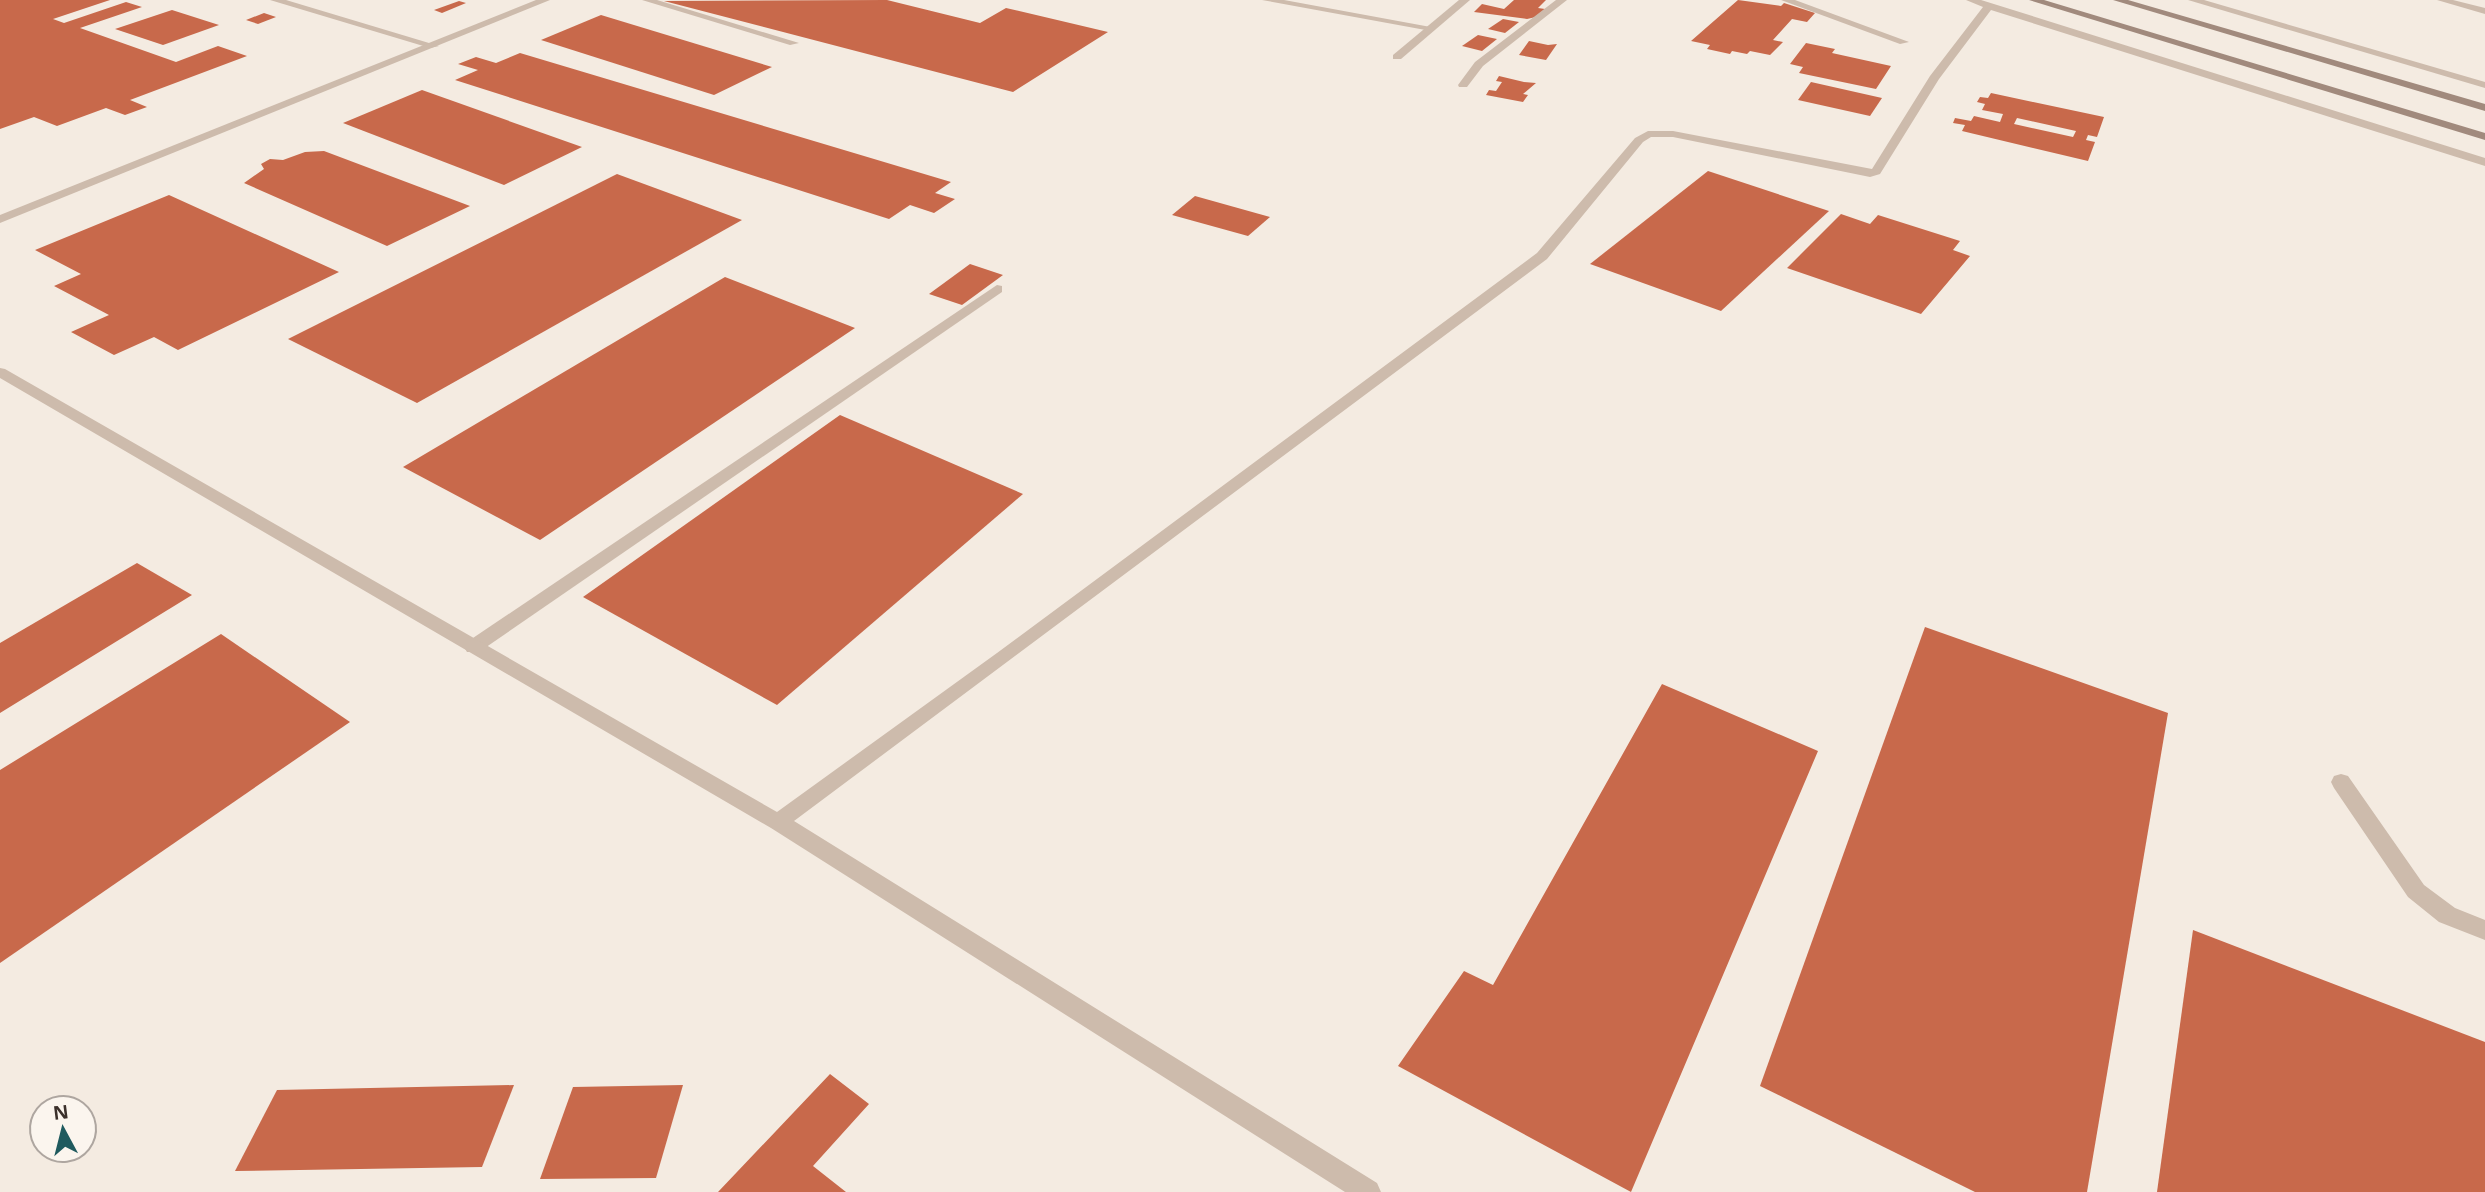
<svg xmlns="http://www.w3.org/2000/svg" width="2485" height="1192" viewBox="0 0 2485 1192" font-family="'Open Sans',sans-serif">
<rect width="100%" height="100%" fill="#f4ebe1"/>
<!-- building -->
<g fill="#c8694b" fill-rule="evenodd">
<polygon points="0,0 110,0 53,19 64,23 126,2 142,7 80,28 176,62 218,46 247,56 130,100 147,107 125,115 106,108 57,126 34,117 0,129"/>
<polygon points="887,0 980,23 1006,8 1108,32 1013,92 664,1"/>
<polygon points="1514,0 1546,0 1538,8 1545,9 1536,17 1527,19 1474,12 1482,4 1504,9"/>
<polygon points="1738,0 1781,6 1784,3 1815,13 1807,22 1792,19 1773,40 1783,42 1770,55 1750,51 1747,54 1732,51 1730,54 1707,49 1710,45 1691,41"/>
<polygon points="459,1 466,3 442,13 434,10"/>
<polygon points="172,10 219,25 163,45 115,29"/>
<polygon points="264,13 276,17 258,24 246,20"/>
<polygon points="601,15 772,67 714,95 541,40"/>
<polygon points="1503,19 1519,22 1505,33 1488,29"/>
<polygon points="1478,35 1497,39 1482,51 1462,46"/>
<polygon points="1529,41 1548,45 1557,44 1546,60 1519,55"/>
<polygon points="1806,43 1835,49 1832,53 1891,66 1876,89 1799,73 1803,67 1790,64"/>
<polygon points="520,53 951,182 935,193 955,199 934,213 910,205 889,219 455,80 478,70 458,64 476,57 496,63"/>
<polygon points="1499,76 1524,82 1536,83 1523,94 1528,95 1523,102 1486,95 1489,90 1496,91 1502,82 1496,81"/>
<polygon points="1811,82 1882,98 1870,116 1798,100"/>
<polygon points="422,90 582,147 504,185 343,123"/>
<path d="M 1991,93 L 2104,117 L 2097,137 L 2088,135 L 2086,140 L 2095,142 L 2088,161 L 1962,131 L 1965,125 L 1953,123 L 1955,118 L 1971,121 L 1974,116 L 2000,122 L 2003,114 L 1982,110 L 1985,104 L 1977,102 L 1980,97 L 1988,98 ZM 2017,118 L 2076,131 L 2073,137 L 2014,124 Z"/>
<polygon points="324,151 470,206 387,246 244,183 264,169 261,164 270,159 283,160 305,152"/>
<polygon points="1708,171 1829,211 1721,311 1590,264"/>
<polygon points="617,174 742,220 417,403 288,339"/>
<polygon points="169,195 339,272 178,350 154,337 114,355 71,332 109,315 54,286 81,274 35,250"/>
<polygon points="1195,196 1270,217 1248,236 1172,215"/>
<polygon points="1841,214 1870,224 1878,215 1960,241 1953,250 1970,256 1921,314 1787,268"/>
<polygon points="970,264 1003,275 962,305 929,294"/>
<polygon points="725,277 855,328 540,540 403,467"/>
<polygon points="840,415 1023,494 777,705 583,597"/>
<polygon points="137,563 192,595 0,713 0,643"/>
<polygon points="1925,627 2168,713 2087,1192 1975,1192 1760,1086"/>
<polygon points="221,634 350,722 0,963 0,770"/>
<polygon points="1662,684 1818,751 1631,1192 1398,1066 1464,971 1493,985"/>
<polygon points="2193,930 2485,1042 2485,1192 2157,1192"/>
<polygon points="830,1074 869,1104 813,1166 846,1192 718,1192"/>
<polygon points="514,1085 482,1167 235,1171 277,1090"/>
<polygon points="683,1085 656,1178 540,1179 573,1087"/>
</g>
<g fill="none" stroke-linecap="round" stroke-linejoin="round">
<!-- service -->
<g fill="#cdbbac" fill-rule="evenodd">
<polygon points="270,0 286,0 439,46 430,48"/>
<polygon points="642,0 657,0 799,43 790,45"/>
<polygon points="1262,0 1284,0 1436,28 1431,31"/>
<polygon points="1781,0 1795,0 1909,42 1900,44"/>
<polygon points="2437,0 2453,0 2485,8 2485,14"/>
<polygon points="997,285 1002,286 1002,292 479,652 467,652 464,647 467,642"/>
<polygon points="2341,774 2348,776 2424,885 2455,908 2485,920 2485,940 2439,922 2408,897 2334,788 2331,782 2334,776"/>
</g>
<!-- minor -->
<g fill="#cdbbac" fill-rule="evenodd">
<polygon points="536,0 550,0 0,223 0,215"/>
<polygon points="1459,0 1470,0 1401,59 1393,59 1393,55"/>
<polygon points="1556,0 1567,0 1483,66 1467,87 1459,87 1458,85 1475,62"/>
<polygon points="1966,0 1981,0 2485,158 2485,166 1991,10 1939,79 1880,174 1870,177 1673,137 1651,137 1643,142 1547,259 794,821 1377,1183 1381,1192 1345,1192 771,828 0,378 0,368 5,369 777,812 997,653 1537,253 1635,138 1648,131 1673,131 1872,169 1930,76 1983,7"/>
</g>
<!-- tertiary -->
<polygon fill="#cdbbac" fill-rule="evenodd" points="2188,0 2204,0 2485,82 2485,88"/>
<!-- secondary -->
<g fill="#a18a7d" fill-rule="evenodd">
<polygon points="2029,0 2044,0 2485,133 2485,140"/>
<polygon points="2113,0 2128,0 2485,104 2485,111"/>
</g>
</g>
<!-- north arrow -->
<g transform="translate(63 1129) rotate(353)"><circle r="33" fill="#fbf5ee" stroke="#aea6a0" stroke-width="2"/>
<path d="M0-5L12 26L0 18L-12 26Z" fill="#1f5a5e"/>
<text y="-10" font-size="19" font-weight="bold" text-anchor="middle" fill="#3b302b">N</text>
</g>
</svg>
